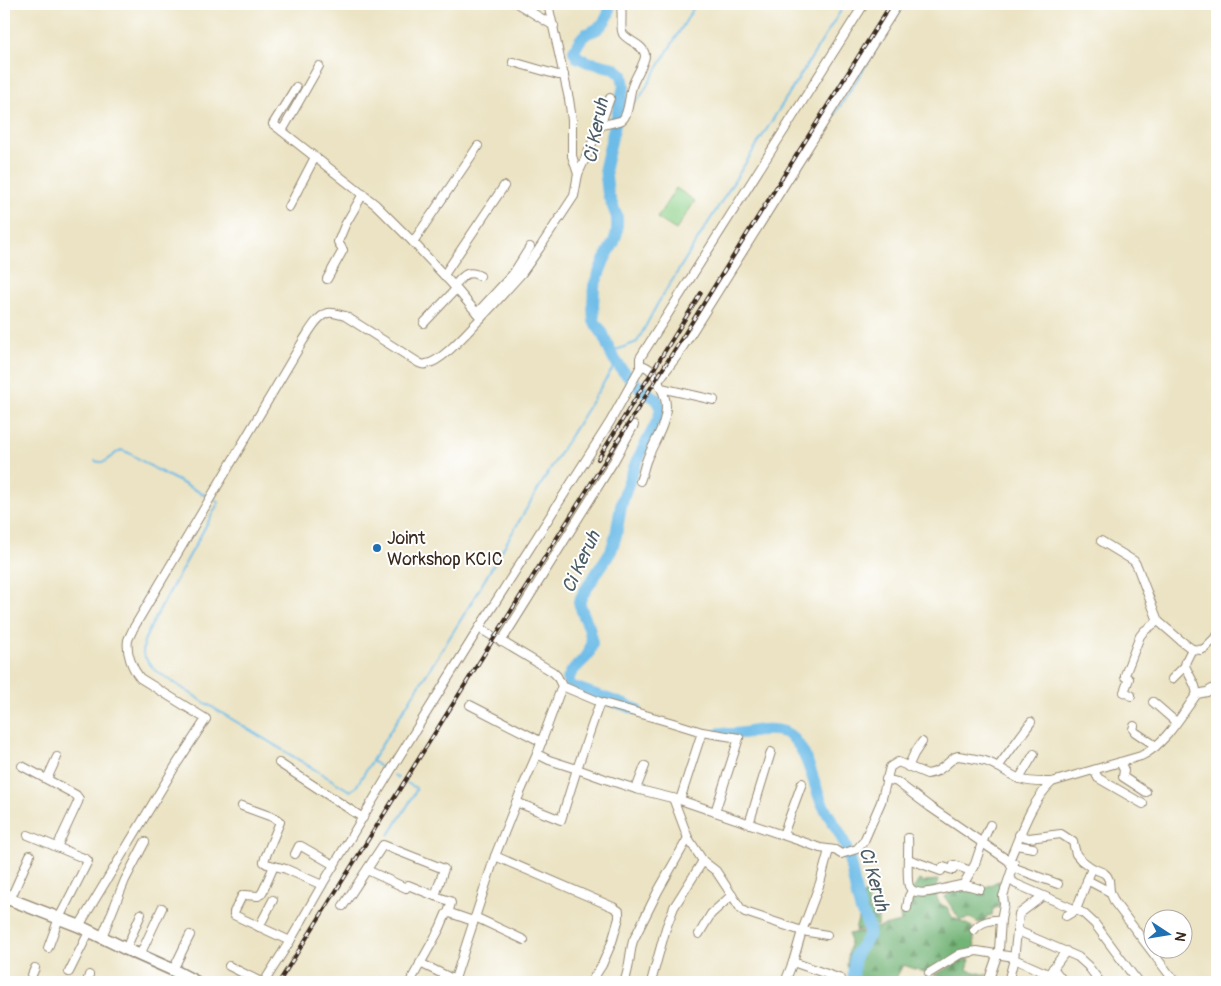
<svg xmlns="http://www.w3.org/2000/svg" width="1221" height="986" viewBox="0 0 1221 986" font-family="Pangolin,sans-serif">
<defs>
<pattern id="forest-firs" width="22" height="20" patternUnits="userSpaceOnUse" patternTransform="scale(1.25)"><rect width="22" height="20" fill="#73b477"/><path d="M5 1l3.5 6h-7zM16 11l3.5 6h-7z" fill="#609361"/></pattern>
</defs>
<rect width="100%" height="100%" fill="#fff"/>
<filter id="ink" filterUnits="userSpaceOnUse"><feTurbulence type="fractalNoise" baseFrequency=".02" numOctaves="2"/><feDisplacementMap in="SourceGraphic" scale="10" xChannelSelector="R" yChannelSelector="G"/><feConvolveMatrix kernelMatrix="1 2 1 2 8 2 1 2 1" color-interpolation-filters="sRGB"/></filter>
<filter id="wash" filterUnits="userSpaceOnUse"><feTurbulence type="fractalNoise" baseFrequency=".0096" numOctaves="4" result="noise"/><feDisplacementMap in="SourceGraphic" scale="20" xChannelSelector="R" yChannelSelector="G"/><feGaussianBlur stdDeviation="1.12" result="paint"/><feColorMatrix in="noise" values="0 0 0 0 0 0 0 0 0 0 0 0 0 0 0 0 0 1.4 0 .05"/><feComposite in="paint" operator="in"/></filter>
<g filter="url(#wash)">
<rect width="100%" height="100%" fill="#ebe3c3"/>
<!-- forest -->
<g fill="url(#forest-firs)" stroke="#576f4a">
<path d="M 919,880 L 926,883 L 925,881 L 938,880 C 935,891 934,903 947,907 L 952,917 L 972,927 L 976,954 L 930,974 L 903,965 L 894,982 L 854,982 L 847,965 L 850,945 L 849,934 L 901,922 L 900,915 L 904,914 L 910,890 L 914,888 Z"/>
<polygon points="998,881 1003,882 999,907 993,909 992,915 987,916 984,922 979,923 970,918 960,920 945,897 949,892 965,888 980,890"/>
<polygon points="864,894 868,894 869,911 878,909 878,925 855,931"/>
<polygon points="970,959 967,970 987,975 985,982 969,982 934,975 964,961"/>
</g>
<!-- park -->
<polygon fill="#8fd28b" stroke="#657e54" points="676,188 695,201 676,230 657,218"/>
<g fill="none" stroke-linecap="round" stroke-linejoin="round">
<!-- stream -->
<g stroke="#6dbce8" stroke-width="2">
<polyline points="620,101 625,101"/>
<polyline points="634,102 639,99 696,4"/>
<polyline points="800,167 846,97 904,4"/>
<polyline points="611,352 637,342 658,303 845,4"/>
<path d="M 95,461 C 109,465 109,456 121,450 L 129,453 L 157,470 L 205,495"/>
<path d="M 215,500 L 219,502 L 153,622 L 144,641 L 143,654 L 149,663 L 156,671 L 207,704 L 350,791 L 356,787 C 391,728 429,671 465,613 C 515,529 563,444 617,362"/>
<polyline points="372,761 386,771"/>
<polyline points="394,775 398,778"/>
<polyline points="389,835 408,805 416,790 416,788 407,783"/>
</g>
<!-- river -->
<g stroke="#6dbce8" stroke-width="12">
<path d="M 609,4 C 611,13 605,23 597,29 C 594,31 589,32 586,34 C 580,38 577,45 574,51 L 577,57 L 588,62 L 614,68 L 622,75 L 624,86 L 605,167 L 608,194 L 617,217 L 617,232 L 614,242 L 604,260 L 594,286 L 593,305 L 594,321 L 603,334 L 612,356 L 622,370 L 640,388 L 656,399 L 661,409 L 658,420 L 636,463 L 626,489 L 621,506 L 616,535 L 611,551 L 583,594 L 579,602 L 583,614 L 589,627 L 592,643 L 588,655 L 572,671 L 568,679 L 570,686 L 636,709"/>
<path d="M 720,733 C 723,734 727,734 731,734 C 748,734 767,726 784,732 C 805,740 813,782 821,801 C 828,817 841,831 846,848 C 853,868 854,891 861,911 C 864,918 870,925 869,933 C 868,940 861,946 857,952 C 853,962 853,972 854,982"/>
</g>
</g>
</g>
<g filter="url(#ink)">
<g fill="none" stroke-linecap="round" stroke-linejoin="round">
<!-- street casing -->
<g stroke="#938670" stroke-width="10">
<g id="street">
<polyline points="518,4 554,26"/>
<polyline points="548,4 569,99 572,120 572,156 578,174"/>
<polyline points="513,62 558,75 564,75"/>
<path d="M 600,126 C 607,123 616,123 622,120 C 629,115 629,95 632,87 C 634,78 646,62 645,55 C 643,44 629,42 623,34 C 619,27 624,13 620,4"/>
<polyline points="282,131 319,66"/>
<polyline points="289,207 315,157"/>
<polyline points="413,242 478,146"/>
<polyline points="444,275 504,186"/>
<polyline points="327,279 343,250 338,242 345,225 363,194"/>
<path d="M 454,286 C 463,276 467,269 480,276"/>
<polyline points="477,313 513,274 530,247"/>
<polyline points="481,318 495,303 522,273 539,249 574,196 578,174 600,126 610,98"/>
<polyline points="424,323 456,289"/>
<polyline points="640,368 640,358 864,4"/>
<polyline points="658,381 677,356 694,329 898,4"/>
<path d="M 640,481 C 643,474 644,466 647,459 C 654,442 666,425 666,407 C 666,400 664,394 661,388"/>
<polyline points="1101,541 1134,561 1137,566 1158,621 1180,640 1192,649 1201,650 1205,648 1217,636"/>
<polyline points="501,642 614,461 634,425"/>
<polyline points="1192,649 1186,661 1185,666 1195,686 1197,694"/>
<polyline points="1172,679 1185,666"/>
<polyline points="562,686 600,702 673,723 702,732 739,738 715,812"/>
<polyline points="1131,696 1131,695 1124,692 1129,679 1125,677 1125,675 1140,636 1144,631 1158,621"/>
<polyline points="1153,702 1176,722"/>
<polyline points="470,705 542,742"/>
<polyline points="1134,726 1133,729 1135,732 1156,746"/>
<path d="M 537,754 L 549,760 L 577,769 L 605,779 L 636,789 L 680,800 L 809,844 L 820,848 L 835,850 L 841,854 L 857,849 L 864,841 L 881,802 L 890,767 L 898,762 L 927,774 C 939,773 946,764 955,757 L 958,756 C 967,757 976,759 985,761 C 998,765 1008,774 1020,779 C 1030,783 1042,782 1052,782 L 1141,756 C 1165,745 1182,714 1197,694 L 1207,692 L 1217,686"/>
<polyline points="1120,762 1124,770 1123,777 1146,792"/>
<polyline points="279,763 363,818"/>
<polyline points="22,766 76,795 79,799 78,802 57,847"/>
<polyline points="908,767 914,754 922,742"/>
<polyline points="998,767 1031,722"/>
<polyline points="1094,770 1098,778 1143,804"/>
<polyline points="47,779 57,757"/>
<polyline points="886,779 897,782 930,807 1009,861 1012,867 1058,884"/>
<polyline points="1019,779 1034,754"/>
<polyline points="636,789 645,766"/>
<polyline points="673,798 688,838 703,861 716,871 741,909 745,912 802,931 827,935"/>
<polyline points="680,800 702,732"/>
<polyline points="516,802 561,820 577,769 600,702"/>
<polyline points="242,806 275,818 280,822 265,858 264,862 267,864 286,869 322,885"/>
<polyline points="749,824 771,752"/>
<polyline points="28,835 76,855 86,859 88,861 59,918 48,948"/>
<polyline points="783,835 802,783"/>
<polyline points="1019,835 1029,838 1061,834 1073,842 1076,854 1081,860 1092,868 1104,873 1107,876 1109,880 1110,892 1115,903 1175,982"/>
<path d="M 908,838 C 909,849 906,878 909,886 C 915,901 949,886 961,885 C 967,885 974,887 980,889"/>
<polyline points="1016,845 1033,848"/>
<polyline points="295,854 299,846 301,846 334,865"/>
<polyline points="495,856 613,907 619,911 619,918 612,942 602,965 591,982"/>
<polyline points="908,859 941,871 943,867 953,870 954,865 971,871"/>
<path d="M 1009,861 C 1021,834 1030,803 1052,782"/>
<polyline points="367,870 406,888 408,885 435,896"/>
<polyline points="1009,879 1016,884 1083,913 1095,924 1138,982"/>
<polyline points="1087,880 1110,892"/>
<polyline points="963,885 975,864 982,843 990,825"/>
<polyline points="261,894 263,891 274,866"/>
<polyline points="258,896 244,895 242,896 234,912 234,915 290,941"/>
<polyline points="8,900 10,900 30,855"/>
<polyline points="343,906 383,845 444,869 435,896 450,901 451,903 448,913"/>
<polyline points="907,908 909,896 912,891"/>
<polyline points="1066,916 1076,910 1092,868"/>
<polyline points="475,917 524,940"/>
<path d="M 79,926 L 176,765 L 206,719 L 140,678 C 132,668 126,653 128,640 C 129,637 132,632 133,629 L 303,341 C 309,332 317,316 328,313 C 334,312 340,315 345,316 L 419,363 C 421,364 424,365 426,364 C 442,362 469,330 481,318 L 454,286 L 413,242 L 376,205 L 273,124 L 296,87"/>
<polyline points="259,927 273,900"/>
<path d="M 974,930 C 980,922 992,919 1001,920"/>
<polyline points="1018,931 1078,957 1088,966 1100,982"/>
<polyline points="699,934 711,914 732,895"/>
<polyline points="102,937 125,880 145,842"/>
<polyline points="126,949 141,914"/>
<polyline points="140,955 162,908"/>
<polyline points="1014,959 1048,974"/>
<polyline points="793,962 841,979"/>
<polyline points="420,963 455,980"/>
<polyline points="229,966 261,982"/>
<polyline points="1053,968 1064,982"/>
<polyline points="173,970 190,935"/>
<polyline points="69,972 89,932"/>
<polyline points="929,973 960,954 977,951 1014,957"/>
<polyline points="29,982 35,968"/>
<polyline points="87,982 89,975"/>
<path d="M 264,982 L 290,941 L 322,885 L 399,757 L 479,628 L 610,422 L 640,368 L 644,366 C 654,370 657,379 661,388 L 714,400"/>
<polyline points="410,982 440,928 446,914 450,913 473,921"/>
<polyline points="454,982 495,856 520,793 537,754 562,686 557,676 553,672 479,628"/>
<path d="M 624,982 C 630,969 629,955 633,941 L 658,891 L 688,838"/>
<polyline points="651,982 666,928 674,907 703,861"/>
<polyline points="785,982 793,962 802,931 820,883 829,850"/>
<polyline points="988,982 999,950 1001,920 1004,904 1003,896 1014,863"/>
<polyline points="1008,982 1014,959 1019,914 1043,896"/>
<polyline points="1043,982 1066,951"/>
</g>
</g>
<!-- secondary casing -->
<g stroke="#938670" stroke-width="14">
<polyline id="secondary" points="4,897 79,926 126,949 173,970 196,982"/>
</g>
<!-- street -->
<use href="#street" stroke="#fff" stroke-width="8"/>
<!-- secondary -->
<use href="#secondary" stroke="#fff" stroke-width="11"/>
<!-- rail casing -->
<g stroke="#3b2a1e" stroke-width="4">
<g id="rail">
<polyline points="598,459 701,293"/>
<polyline points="279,982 891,4"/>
</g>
</g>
<!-- rail -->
<use href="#rail" stroke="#fff" stroke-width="2" stroke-dasharray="5.5" stroke-linecap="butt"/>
</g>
</g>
<!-- markers -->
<circle fill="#1f6fb2" stroke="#fff" stroke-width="2" cx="377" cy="548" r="5"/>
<g text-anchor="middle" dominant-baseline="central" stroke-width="4" stroke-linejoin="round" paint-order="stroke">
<!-- poi labels -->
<g font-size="18" fill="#3b2a1e" stroke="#fff" text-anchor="start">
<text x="387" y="538">Joint<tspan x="387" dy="21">Workshop KCIC</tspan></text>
</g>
<!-- water labels -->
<g font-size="19" font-style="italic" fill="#4c5d65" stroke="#fff">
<text transform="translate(596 131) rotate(-79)">Ci Keruh</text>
<text transform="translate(581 562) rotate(-65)">Ci Keruh</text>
<text transform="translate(874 879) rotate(74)">Ci Keruh</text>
</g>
</g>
<!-- margin -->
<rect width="1221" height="986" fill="none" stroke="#fff" stroke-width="20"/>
<!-- north arrow -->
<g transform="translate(1168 934) rotate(102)"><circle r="24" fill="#ffffff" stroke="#b1aaa5"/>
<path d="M0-4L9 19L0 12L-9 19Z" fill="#1f6fb2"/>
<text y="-8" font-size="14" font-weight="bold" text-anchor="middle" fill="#3b2a1e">N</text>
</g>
</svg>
